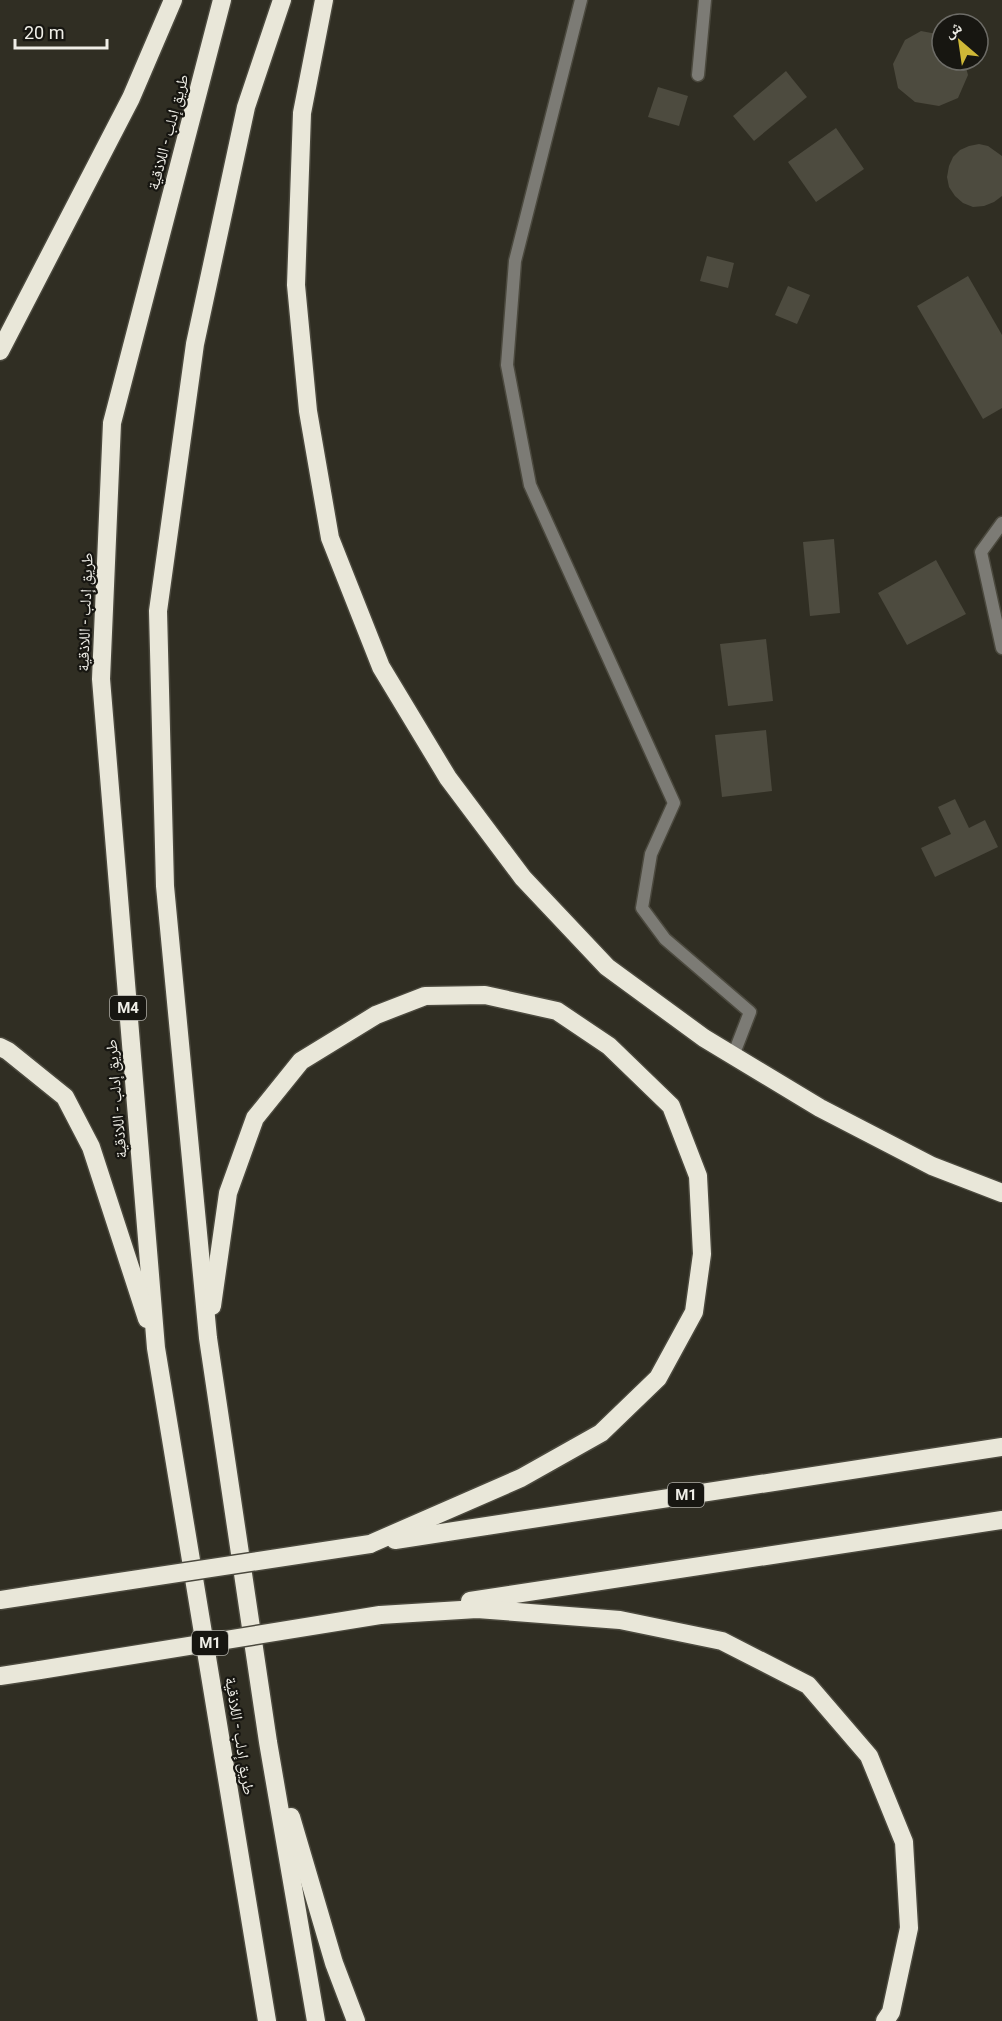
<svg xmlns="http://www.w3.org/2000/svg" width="1002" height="2021" viewBox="0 0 1002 2021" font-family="Roboto,'Noto Naskh Arabic',sans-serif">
<rect width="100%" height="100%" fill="#302e23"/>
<!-- building -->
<g fill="#4d4b3f">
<polygon points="921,31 942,35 942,60 964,60 968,75 958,98 939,106 915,102 898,88 893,64 905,40"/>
<polygon points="786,71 807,97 754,141 733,116"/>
<polygon points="658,87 688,96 679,126 648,117"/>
<polygon points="836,128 864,169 816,202 788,162"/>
<polygon points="979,144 988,146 1002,156 1002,196 994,202 984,206 973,207 963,203 955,196 949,187 947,177 949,166 953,157 960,150 969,146"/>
<polygon points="707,256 734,263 728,288 700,281"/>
<polygon points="968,276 1002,335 1002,408 983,419 917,306"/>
<polygon points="788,286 810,295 797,324 775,315"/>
<polygon points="834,539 840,613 810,616 803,542"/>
<polygon points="936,560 966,614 907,645 878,593"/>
<polygon points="766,639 773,701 728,706 720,644"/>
<polygon points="766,730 772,791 722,797 715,735"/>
<polygon points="955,799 969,828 985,820 998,847 935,877 921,848 951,834 938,807"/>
</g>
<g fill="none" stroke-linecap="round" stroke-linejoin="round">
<!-- street casing -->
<g stroke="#4b493e" stroke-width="15">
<g id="street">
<polyline points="581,0 515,261 507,365 530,485 674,803 651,854 642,908 665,939 750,1012 733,1056"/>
<polyline points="698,75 705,0"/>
<polyline points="1002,523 981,552 1002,648"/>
</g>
</g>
<!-- highway casing -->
<g stroke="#4b493e" stroke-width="21">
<g id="highway">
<polyline points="222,0 112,423 101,679 156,1348 267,2021"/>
<polyline points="282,0 246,107 195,344 158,611 165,886 208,1338 268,1742 316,2021"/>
<polyline points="324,0 302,113 296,285 308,411 330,538 381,667 448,778 523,878 607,967 704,1038 820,1108 932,1166 1002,1193"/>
<polyline points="0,351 131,98 173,0"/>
<polyline points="0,1047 8,1051 65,1097 91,1147 147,1319"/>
<polyline points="212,1306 228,1193 255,1118 301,1061 376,1015 425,996 485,995 557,1011 609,1046 671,1106 698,1176 702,1254 694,1312 658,1378 601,1433 521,1478 370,1544"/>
<polyline points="395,1540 1002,1447"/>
<polyline points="0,1600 33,1595"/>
<polyline points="470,1601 1002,1520"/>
<polyline points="380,1615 477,1609 620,1620 722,1641 808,1685 869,1756 904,1842 909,1928 891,2012 885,2021"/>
<polyline points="0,1676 40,1670"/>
<polyline points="291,1817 334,1963 356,2021"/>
</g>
</g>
<!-- street -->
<use href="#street" stroke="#7c7b75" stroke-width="12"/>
<!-- highway -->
<use href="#highway" stroke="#e9e7d9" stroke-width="18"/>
<!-- highway-bridge casing -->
<g stroke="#4b493e" stroke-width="21" stroke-linecap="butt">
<g id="highway-bridge">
<polyline points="33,1595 370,1544"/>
<polyline points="40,1670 380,1615"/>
</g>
</g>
<!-- highway-bridge -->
<use href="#highway-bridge" stroke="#e9e7d9" stroke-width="18"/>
</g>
<g text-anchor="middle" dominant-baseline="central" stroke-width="4.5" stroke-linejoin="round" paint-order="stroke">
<!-- shield labels -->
<g fill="#171611" stroke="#aeada7" stroke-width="1.5">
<rect x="110" y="996" width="36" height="24" rx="4.5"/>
<rect x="668" y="1483" width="36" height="24" rx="4.5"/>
<rect x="192" y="1631" width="36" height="24" rx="4.5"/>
</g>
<g font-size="15" font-weight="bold" fill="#efeee7">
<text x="128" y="1008">M4</text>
<text x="686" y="1495">M1</text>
<text x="210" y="1643">M1</text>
</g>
<!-- street labels -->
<g font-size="16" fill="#efeee7" stroke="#171611">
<text transform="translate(168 132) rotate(-75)">طريق إدلب - اللاذقية</text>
<text transform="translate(85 612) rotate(-88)">طريق إدلب - اللاذقية</text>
<text transform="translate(116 1099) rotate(-95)">طريق إدلب - اللاذقية</text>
<text transform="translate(240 1736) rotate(81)">طريق إدلب - اللاذقية</text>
</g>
</g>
<!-- north arrow -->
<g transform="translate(960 42) rotate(331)"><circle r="28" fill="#171611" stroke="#6d6c67" stroke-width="1.5"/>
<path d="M0-4.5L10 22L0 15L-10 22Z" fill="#cfb837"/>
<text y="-9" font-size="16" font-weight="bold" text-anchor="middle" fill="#efeee7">ش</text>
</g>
<!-- scale -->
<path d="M15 39v9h92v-9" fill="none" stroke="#efeee7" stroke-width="3"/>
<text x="24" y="39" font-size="18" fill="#efeee7" stroke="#171611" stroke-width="4.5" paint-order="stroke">20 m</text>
</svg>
